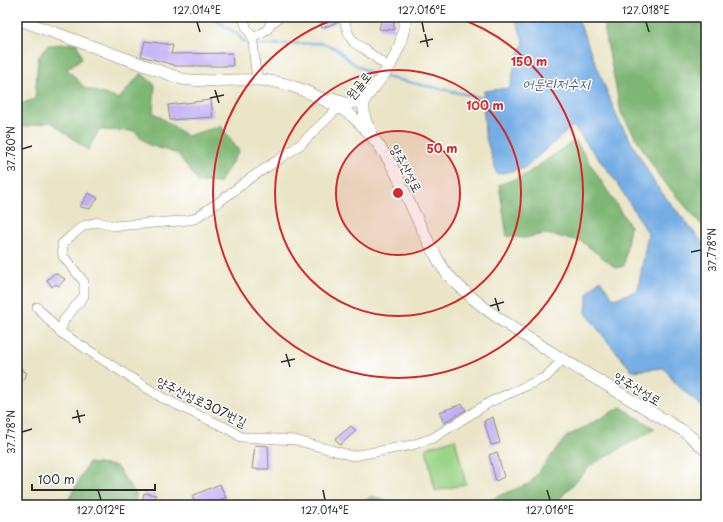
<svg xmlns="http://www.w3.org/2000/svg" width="723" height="522" viewBox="0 0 723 522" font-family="'Playpen Sans','Poor Story',sans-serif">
<rect width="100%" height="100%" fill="#fff"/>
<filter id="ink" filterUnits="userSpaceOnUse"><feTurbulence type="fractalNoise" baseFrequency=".025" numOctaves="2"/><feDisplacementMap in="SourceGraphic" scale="8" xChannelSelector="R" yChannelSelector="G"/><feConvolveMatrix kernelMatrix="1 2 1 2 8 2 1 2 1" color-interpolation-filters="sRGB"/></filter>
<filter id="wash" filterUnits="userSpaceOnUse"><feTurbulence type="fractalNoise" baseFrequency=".012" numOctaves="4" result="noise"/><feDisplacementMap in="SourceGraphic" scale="16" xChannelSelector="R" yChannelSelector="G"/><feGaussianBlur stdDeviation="0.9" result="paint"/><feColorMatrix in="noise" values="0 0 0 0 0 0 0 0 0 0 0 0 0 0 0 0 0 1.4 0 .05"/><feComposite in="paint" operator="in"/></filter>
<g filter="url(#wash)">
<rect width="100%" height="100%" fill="#eae5c7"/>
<!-- green -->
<polygon fill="#9dd588" stroke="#64805a" points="455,439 466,484 435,491 426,448"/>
<!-- forest -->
<g fill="#7eb674" stroke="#547050">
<polygon points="602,17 706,17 706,230 659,176 621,113"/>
<polygon points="77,43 82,58 67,69 85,88 119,99 141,73 155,85 153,112 187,136 221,126 239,151 219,183 198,182 178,154 149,145 134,131 99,130 88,150 51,122 17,128 17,105 35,99 38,58 48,45"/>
<polygon points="575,140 630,226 624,266 616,268 581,241 546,234 523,238 507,236 499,185 525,175"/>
<polygon points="621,407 655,429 591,465 554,505 484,505 496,497 530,483 566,437"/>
<polygon points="88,463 116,466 136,494 135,505 61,505 68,501"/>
<polygon points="372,496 396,505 359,505"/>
</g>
<!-- water -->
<polygon fill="#74ade4" stroke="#506c88" points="515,17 577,17 617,117 655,184 706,247 706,410 676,384 664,368 632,371 604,337 586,313 588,293 600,280 614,299 638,290 648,233 615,180 573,126 523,169 497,174 485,135 483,98 484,91 510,88 516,59 524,43"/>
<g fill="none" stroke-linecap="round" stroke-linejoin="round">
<!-- stream -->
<g stroke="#74ade4" stroke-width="2.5">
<polyline points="165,17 170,18 183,17"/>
<polyline points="207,17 212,18 237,34 244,42 258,45 322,43 337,49 351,62 374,75 378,76"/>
<polyline points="385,77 483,98"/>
</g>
</g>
<g id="blocks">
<!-- building -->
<g fill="#c1aef6">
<polygon points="318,17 337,17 338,22 322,28"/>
<polygon points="382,17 394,17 394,30 379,29"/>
<polygon points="145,41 173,45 171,54 232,53 233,66 174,66 174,65 141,56"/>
<polygon points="211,100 213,117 170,120 168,105"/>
<polygon points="88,193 98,198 94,203 90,209 80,207"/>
<polygon points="55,273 65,279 59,286 56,284 52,287 47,280"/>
<polygon points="17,367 27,373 17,390"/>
<polygon points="462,404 466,410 444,423 439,412"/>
<polygon points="493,417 500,443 491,445 484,421"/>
<polygon points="351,426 356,431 340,445 335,439"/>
<polygon points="255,445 268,446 269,469 252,469"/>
<polygon points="497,452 504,477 496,481 489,455"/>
<polygon points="220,484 226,498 221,499 222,505 196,505 192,496"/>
<polygon points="144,493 156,495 153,505 141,505"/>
</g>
</g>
</g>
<g filter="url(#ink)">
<use href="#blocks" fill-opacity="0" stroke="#8a8879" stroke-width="1"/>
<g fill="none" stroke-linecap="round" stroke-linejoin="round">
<!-- minor casing -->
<g stroke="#8a8879" stroke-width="10">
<g id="minor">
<polyline points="243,17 247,29 253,38 255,65 258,80"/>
<polyline points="343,17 349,35 354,43 363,48 389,68"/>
<polyline points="253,38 261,34 267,30 271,23 280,17"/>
<polyline points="339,107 301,144 281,158 249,179 219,202 194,219 180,221 114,226 97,222 83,226 72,235 62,244 63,256 84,282 84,296 64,320 60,332 161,397 200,416 227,428 241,437 295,440 353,456 412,445 433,438 490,402 546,377 563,359"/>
<polyline points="37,307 60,332"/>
</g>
</g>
<!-- tertiary casing -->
<g stroke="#8a8879" stroke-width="12">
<g id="tertiary">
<path d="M 17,19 L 182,79 C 207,83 231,79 257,80 C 283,80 307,91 330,103 C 338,107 346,111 352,116 C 372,134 389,157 400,182 C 411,205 421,229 434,252 C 438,260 442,269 449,276 C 488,317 537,343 584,372 C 617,391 649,411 682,430 L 690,436 L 706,451"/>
<path d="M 333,98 L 347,104 L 364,100 C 364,111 363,121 371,130"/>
<polyline points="361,104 389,68 400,45 405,23 403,17"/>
</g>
</g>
<!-- minor -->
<use href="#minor" stroke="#fff" stroke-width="9"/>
<!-- tertiary -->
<use href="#tertiary" stroke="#fff" stroke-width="11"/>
</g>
</g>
<!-- ticks -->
<path fill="none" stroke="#2b2b2b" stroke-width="1.5" d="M 197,22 L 200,32M 422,22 L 424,32M 646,22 L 649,32M 425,34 L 428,47M 420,42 L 433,39M 215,90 L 219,103M 210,98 L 224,95M 22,149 L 32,146M 691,252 L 701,250M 495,298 L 499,311M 490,306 L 504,302M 286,354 L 290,367M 281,362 L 295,359M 77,410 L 80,423M 72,418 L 85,415M 22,432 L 32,429M 98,490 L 101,500M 323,490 L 325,500M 547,490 L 550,500"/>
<!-- distance rings -->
<circle cx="398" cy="193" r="62" fill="#d62828" fill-opacity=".12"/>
<g fill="none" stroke="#d62828" stroke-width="2">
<circle cx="398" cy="193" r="62"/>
<circle cx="398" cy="193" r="123"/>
<path d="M455 17A185 185 0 1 1 341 17"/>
</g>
<g text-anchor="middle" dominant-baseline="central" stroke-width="3" stroke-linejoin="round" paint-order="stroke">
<!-- street labels -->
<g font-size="13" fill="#2b2b2b" stroke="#fff">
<text transform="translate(358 85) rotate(-51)">원골로</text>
<text transform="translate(407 168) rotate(62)">양주산성로</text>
<text transform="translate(638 388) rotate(31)">양주산성로</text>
<text transform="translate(202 401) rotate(26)">양주산성로307번길</text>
</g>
<!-- water labels -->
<g font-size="14" font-style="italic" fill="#485f75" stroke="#fff">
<text x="556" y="83">어둔리저수지</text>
</g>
</g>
<circle cx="398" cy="193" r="6" fill="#d62828" stroke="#fff" stroke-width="2"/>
<g font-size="12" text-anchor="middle" font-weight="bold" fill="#d62828" stroke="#fff" stroke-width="3" stroke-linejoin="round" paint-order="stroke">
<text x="529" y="66">150 m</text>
<text x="485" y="110">100 m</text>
<text x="442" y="153">50 m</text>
</g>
<!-- margin -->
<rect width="723" height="522" fill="none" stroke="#fff" stroke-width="44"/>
<!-- scale -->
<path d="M32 484v6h123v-6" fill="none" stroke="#2b2b2b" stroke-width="2"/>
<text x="38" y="484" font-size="12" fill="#2b2b2b" stroke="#ffffff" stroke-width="3" paint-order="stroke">100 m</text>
<rect x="22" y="22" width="679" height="478" fill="none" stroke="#2b2b2b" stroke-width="1.5"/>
<g font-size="10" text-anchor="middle" fill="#2b2b2b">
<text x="197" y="14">127.014°E</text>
<text x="422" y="14">127.016°E</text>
<text x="646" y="14">127.018°E</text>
<text transform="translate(11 149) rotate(-90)" y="4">37.780°N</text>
<text transform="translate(712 250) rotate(-90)" y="4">37.778°N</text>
<text transform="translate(11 432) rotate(-90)" y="4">37.778°N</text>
<text x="101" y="514">127.012°E</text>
<text x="325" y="514">127.014°E</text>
<text x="550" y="514">127.016°E</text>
</g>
</svg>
